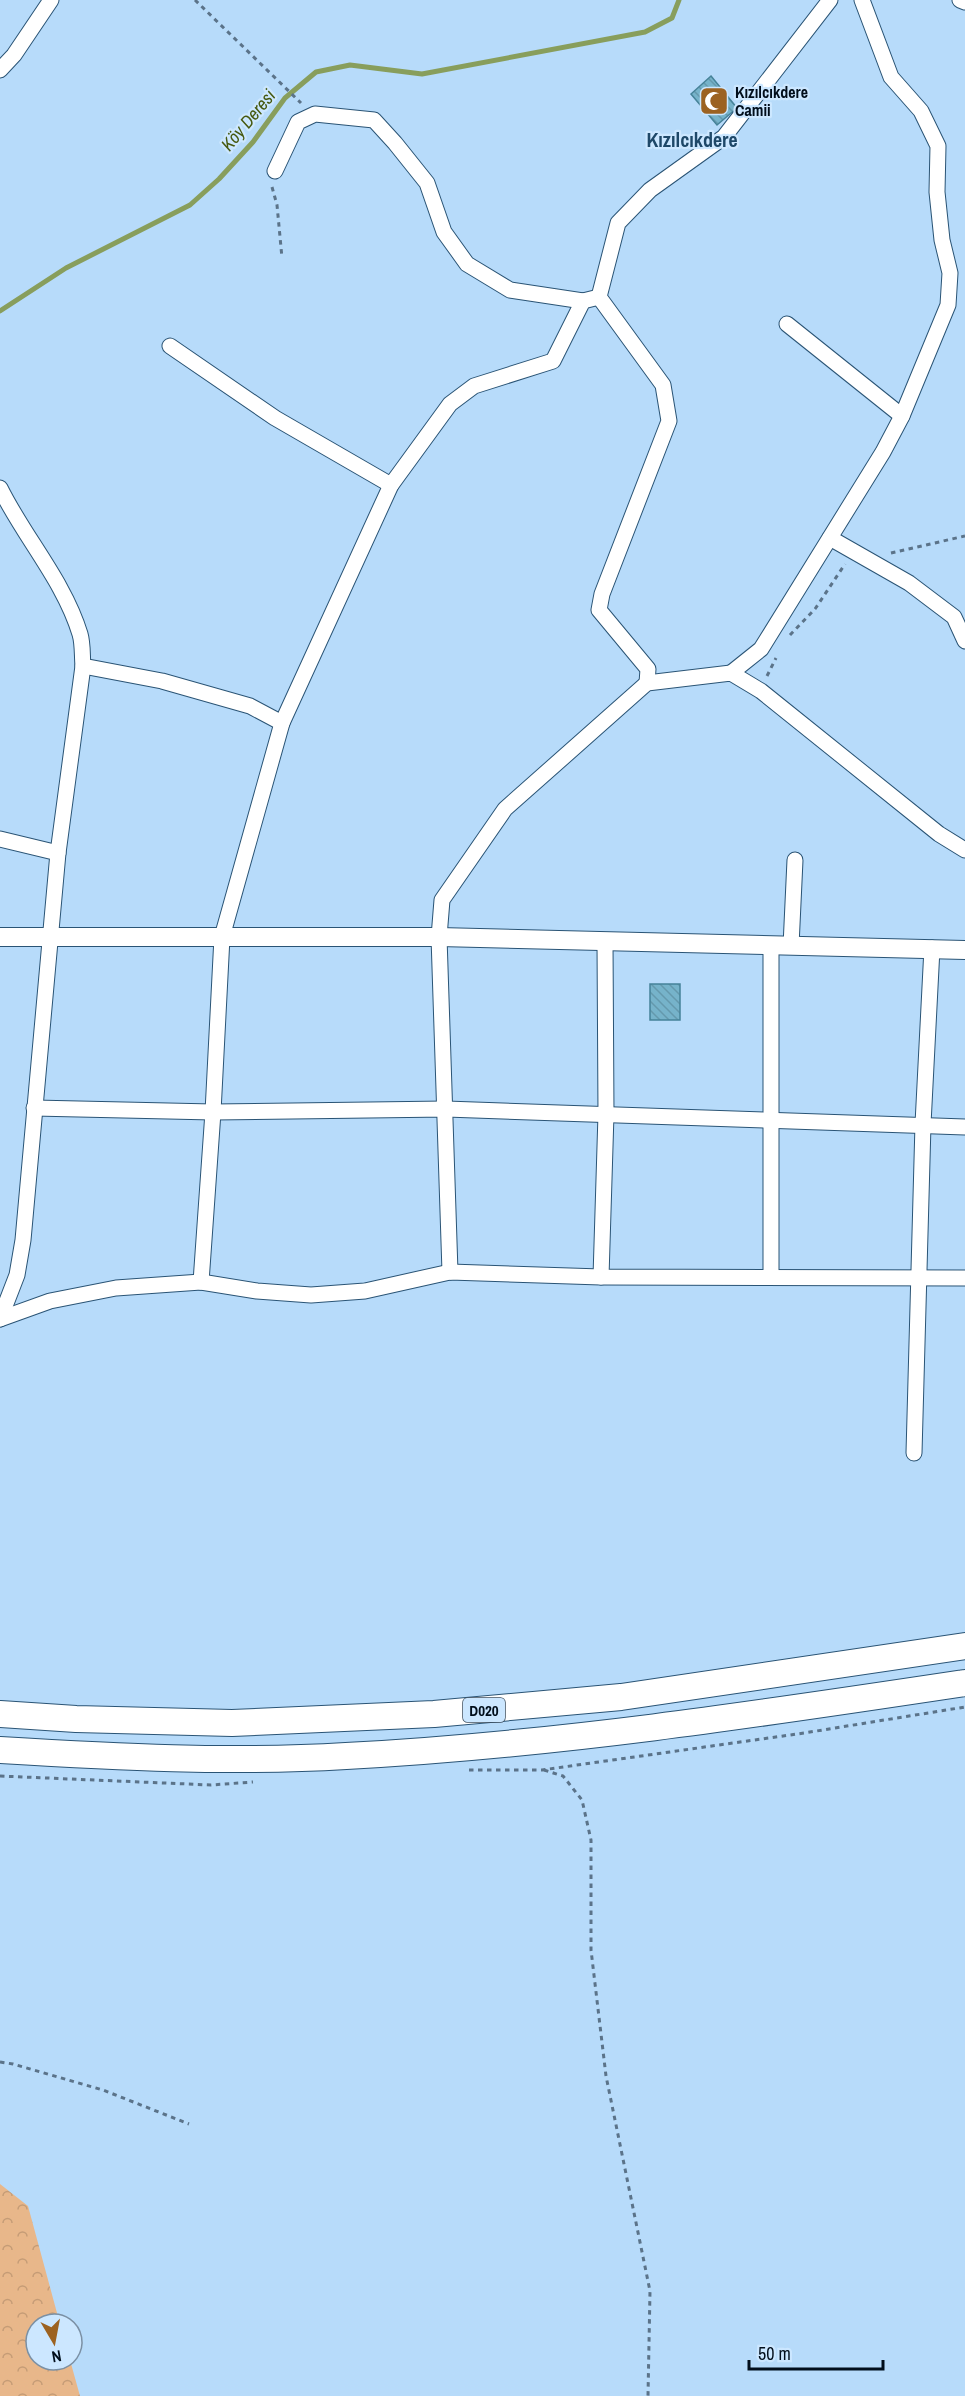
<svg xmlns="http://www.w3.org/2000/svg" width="965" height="2396" viewBox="0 0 965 2396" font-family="'Archivo Narrow',sans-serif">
<defs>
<pattern id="forest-crowns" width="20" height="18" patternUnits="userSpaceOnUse" patternTransform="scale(1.5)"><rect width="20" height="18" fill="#e8b78a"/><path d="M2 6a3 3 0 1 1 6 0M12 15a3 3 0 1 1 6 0" fill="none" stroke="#c59c76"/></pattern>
<pattern id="building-back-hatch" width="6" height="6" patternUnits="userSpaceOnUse" patternTransform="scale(1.5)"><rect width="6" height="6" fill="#76b3ca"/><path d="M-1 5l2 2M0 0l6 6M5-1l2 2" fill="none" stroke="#6499ad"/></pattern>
</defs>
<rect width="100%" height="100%" fill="#b7dbfa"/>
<!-- forest -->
<polygon fill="url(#forest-crowns)" points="0,2184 28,2206 60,2324 36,2324 36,2360 70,2360 80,2396 0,2396"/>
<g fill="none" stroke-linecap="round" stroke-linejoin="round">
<!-- stream -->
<polyline stroke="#889e5c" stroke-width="5" points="0,311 66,268 190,205 219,179 253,142 285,98 316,72 350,65 422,74 645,32 672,18 679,0"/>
</g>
<!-- building -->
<g fill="url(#building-back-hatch)" stroke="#468399" stroke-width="1.5">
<polygon points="711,76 737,108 717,125 691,94"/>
<rect x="650" y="984" width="30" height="36"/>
</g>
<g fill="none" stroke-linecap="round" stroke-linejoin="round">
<!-- minor casing -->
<g stroke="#2a5475" stroke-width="17">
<g id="minor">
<polyline points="960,0 965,2"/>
<polyline points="0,70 14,55 51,0"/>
<polyline points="275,171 298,122 315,114 374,120 395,143 427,183 444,232 467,264 510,290 583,301"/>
<polyline points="787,324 902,416"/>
<polyline points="170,346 275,418 391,485"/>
<path d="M 0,488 C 24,537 64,581 80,634 C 83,644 82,656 83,666 L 162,681 L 250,706 L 282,723"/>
<polyline points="830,538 909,583 954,617 965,641"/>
<polyline points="731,673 761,649 883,452 902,416 948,305 950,273 942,240 937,192 938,146 921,111 891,77 862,0"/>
<polyline points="647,683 648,669 599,610 602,594 669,421 663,385 599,297 618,223 650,190 724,137 830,0"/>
<polyline points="0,839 58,853"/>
<polyline points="771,946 771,1277"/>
<polyline points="791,946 795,860"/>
<polyline points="34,1108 213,1112 446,1109 965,1127"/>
<polyline points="450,1272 439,937 442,900 505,809 647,683 731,673 761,691 939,834 965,850"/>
<polyline points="601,1277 606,1114 605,942"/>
<polyline points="201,1282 213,1112 222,937 282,723 391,485 450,404 474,386 553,361 583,301 599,297"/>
<polyline points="0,1319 50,1301 116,1288 201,1282 257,1291 311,1295 365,1291 450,1272 601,1277 965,1278"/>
<polyline points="0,1319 17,1275 23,1240 58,853 83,666"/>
<polyline points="914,1453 923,1124 932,948"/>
</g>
</g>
<!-- tertiary casing -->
<g stroke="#2a5475" stroke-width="20">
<polyline id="tertiary" points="0,937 439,937 965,950"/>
</g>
<!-- trunk casing -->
<g stroke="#2a5475" stroke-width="28">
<g id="trunk">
<polyline points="0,1714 76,1719 232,1723 434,1714 621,1697 965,1646"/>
<path d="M 0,1750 C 115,1757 231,1763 346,1756 C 554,1745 759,1714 965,1683"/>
</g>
</g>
<!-- path -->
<g stroke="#5b7389" stroke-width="3" stroke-dasharray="4.5 4.5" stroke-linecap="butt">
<polyline points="195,0 301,103"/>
<polyline points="272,187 277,205 282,258"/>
<polyline points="891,553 965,536"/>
<polyline points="790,635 815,609 845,564"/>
<polyline points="767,676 776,658"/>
<polyline points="469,1770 542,1770 804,1733 965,1707"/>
<polyline points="544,1770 563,1776 582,1800 591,1840 591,1950 606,2076 650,2291 648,2396"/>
<polyline points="0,1776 211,1785 253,1782"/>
<polyline points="0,2062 13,2064 103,2090 189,2124"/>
</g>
<!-- minor -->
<use href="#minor" stroke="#fff" stroke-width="15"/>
<!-- tertiary -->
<use href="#tertiary" stroke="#fff" stroke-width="18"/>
<!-- trunk -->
<use href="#trunk" stroke="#fff" stroke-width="26"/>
</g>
<!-- icons -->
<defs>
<g id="mosque-square" transform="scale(1.5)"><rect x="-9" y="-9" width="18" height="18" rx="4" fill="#9c6221" stroke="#cce7ff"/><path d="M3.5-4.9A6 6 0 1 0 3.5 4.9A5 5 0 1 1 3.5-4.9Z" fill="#fff"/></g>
</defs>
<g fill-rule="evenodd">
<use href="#mosque-square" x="714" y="101"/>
</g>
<g text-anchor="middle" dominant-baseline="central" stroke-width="4.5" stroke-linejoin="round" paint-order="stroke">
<!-- shield labels -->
<rect fill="#cce7ff" stroke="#3e4f5f" stroke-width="1.5" x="463" y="1698" width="42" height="24" rx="4.5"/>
<g font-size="15" font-weight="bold" fill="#010e1b">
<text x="484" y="1710">D020</text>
</g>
<!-- poi labels -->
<g font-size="16" font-weight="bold" fill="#010e1b" stroke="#cce7ff" text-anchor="start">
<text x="735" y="92">Kızılcıkdere<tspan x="735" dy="18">Camii</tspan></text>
</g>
<!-- water labels -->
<g font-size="18" font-style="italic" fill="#465910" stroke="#cce7ff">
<text transform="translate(248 120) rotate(-50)">Köy Deresi</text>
</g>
<!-- quarter labels -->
<g font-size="20" font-weight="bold" fill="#1e4868" stroke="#cce7ff">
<text x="692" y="139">Kızılcıkdere</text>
</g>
</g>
<!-- north arrow -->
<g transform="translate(54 2342) rotate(170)"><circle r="28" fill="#cce7ff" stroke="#7b90a4" stroke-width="1.5"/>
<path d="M0-4.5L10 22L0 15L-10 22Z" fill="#9c6221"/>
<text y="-9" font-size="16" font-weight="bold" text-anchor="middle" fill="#010e1b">N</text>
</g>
<!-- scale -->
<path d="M749 2360v9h134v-9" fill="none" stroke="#010e1b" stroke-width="3"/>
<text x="758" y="2360" font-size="18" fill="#010e1b" stroke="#cce7ff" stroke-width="4.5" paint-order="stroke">50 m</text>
</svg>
